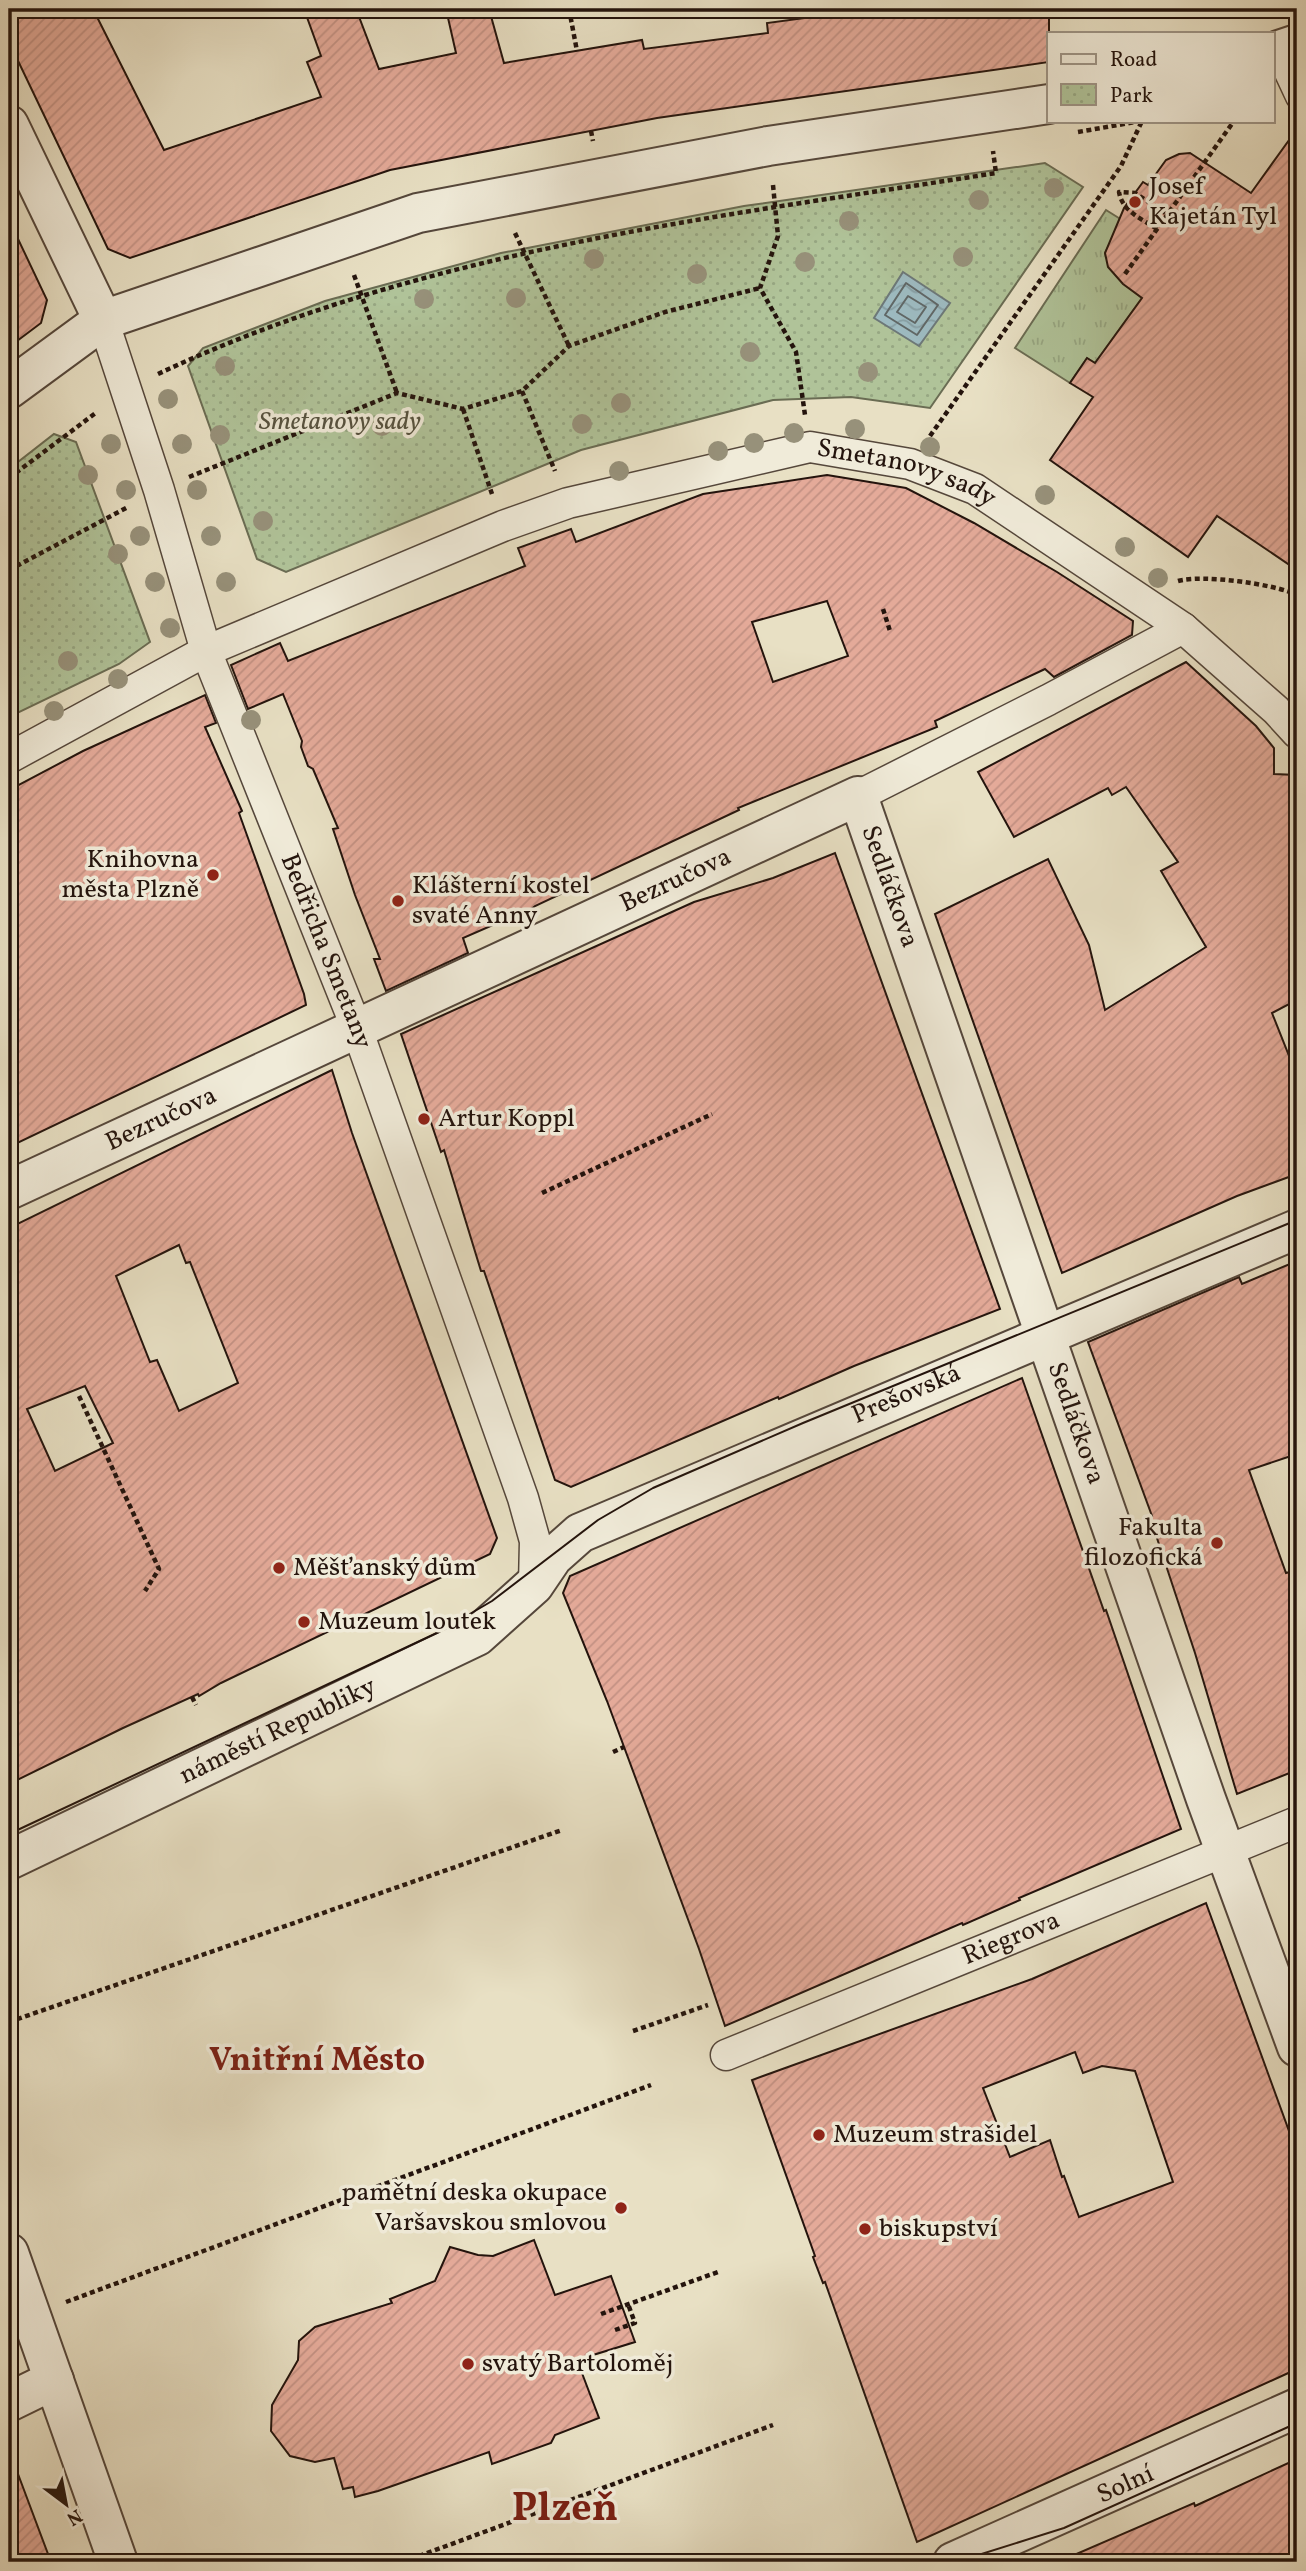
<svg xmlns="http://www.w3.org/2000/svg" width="1306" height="2571" viewBox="0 0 1306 2571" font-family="Vollkorn,serif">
<defs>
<pattern id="grass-tufts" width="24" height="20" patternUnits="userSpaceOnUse" patternTransform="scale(1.75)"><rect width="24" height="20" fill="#b0c399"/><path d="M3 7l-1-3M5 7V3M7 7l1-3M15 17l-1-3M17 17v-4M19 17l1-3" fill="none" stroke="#97a783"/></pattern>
<pattern id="park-dots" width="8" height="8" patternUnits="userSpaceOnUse" patternTransform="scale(1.75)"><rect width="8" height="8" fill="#b0c399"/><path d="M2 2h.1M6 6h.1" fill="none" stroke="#97a783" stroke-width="1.8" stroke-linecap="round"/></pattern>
<pattern id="water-waves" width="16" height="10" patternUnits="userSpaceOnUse" patternTransform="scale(1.75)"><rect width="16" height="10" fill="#9dbac0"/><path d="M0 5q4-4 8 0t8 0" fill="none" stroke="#879fa4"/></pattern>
<pattern id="building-hatch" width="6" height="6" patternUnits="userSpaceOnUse" patternTransform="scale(1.75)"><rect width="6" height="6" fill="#e4aa99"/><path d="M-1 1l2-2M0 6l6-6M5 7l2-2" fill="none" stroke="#c39183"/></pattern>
</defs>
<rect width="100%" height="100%" fill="#e8e0c4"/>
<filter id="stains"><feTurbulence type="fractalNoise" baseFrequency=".00286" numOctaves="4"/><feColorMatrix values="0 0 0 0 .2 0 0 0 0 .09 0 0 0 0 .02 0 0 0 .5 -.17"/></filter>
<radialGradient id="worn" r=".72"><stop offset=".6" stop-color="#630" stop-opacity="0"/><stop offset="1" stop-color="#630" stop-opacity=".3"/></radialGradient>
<!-- grass -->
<path fill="url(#grass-tufts)" stroke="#6a6c53" stroke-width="2" d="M 1106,210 L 1122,220 L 1105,253 C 1110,274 1125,285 1142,298 L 1095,363 L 1087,358 L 1070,383 L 1015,348 Z"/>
<!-- park -->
<g fill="url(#park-dots)" stroke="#6a6c53" stroke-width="2">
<polygon points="1045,163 1083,187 930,408 851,397 773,400 581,450 286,572 257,559 188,366 203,348 325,301 501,253 744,206"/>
<polygon points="54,434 76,442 150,642 119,664 9,717 9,469"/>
</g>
<!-- water -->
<polygon fill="url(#water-waves)" stroke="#6d7878" stroke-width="2" points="903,272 950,303 919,346 874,318"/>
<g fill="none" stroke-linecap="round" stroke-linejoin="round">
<!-- shore -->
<g stroke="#606766" stroke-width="2">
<polygon points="906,283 938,305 917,335 885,315"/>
<polygon points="908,296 926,307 915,323 897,312"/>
</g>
</g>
<!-- building -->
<g fill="url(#building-hatch)" stroke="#24140d" stroke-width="2" fill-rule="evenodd">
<polygon points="9,9 93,9 164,150 321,97 307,62 321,56 304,9 356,9 379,69 456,53 446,9 489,9 504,63 642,40 644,49 768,33 767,23 872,9 1049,9 1049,62 657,118 390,170 130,258 108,249 9,42"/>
<polygon points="1297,129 1297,570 1217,516 1188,557 1050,460 1093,397 1070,383 1087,358 1095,363 1142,298 1123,284 1108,267 1105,253 1124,208 1143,182 1148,185 1166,160 1179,154 1190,153 1251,193"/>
<polygon points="9,220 47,300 41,323 9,347"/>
<path d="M 827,475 L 906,488 L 974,523 L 1057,572 L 1133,621 L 1132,635 L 1054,677 L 1045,669 L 935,721 L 937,727 L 738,808 L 739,810 L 535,906 L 519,919 L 502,921 L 463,938 L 468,953 L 386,991 L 374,959 L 380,959 L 355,895 L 333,829 L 338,828 L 313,769 L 308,766 L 301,747 L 302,741 L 283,694 L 248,709 L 231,665 L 280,643 L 288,661 L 525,566 L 518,548 L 571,529 L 576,542 L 703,494 ZM 827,601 L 848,656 L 773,682 L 752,622 Z"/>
<polygon points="1186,662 1256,726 1274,748 1274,774 1297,775 1297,1000 1272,1013 1297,1076 1297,1174 1237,1196 1062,1273 935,914 1048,859 1089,945 1105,1010 1206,947 1161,871 1178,862 1126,787 1112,795 1108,788 1014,837 978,772"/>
<polygon points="205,695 216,723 205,727 242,811 239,813 304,994 306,1005 9,1147 9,790 83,751"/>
<polygon points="835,853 1000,1309 854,1366 779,1399 778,1397 571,1487 555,1480 484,1271 481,1271 444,1150 441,1152 401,1034 694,902 773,878"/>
<path d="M 332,1070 L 352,1133 L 497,1538 L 490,1554 L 221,1683 L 199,1696 L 198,1694 L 123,1728 L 9,1784 L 9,1228 ZM 179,1245 L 186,1263 L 190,1262 L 238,1383 L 179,1411 L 157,1360 L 150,1362 L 116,1276 ZM 85,1386 L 113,1443 L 55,1471 L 27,1409 Z"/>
<polygon points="1297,1261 1297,1356 1295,1362 1297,1370 1297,1454 1249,1470 1286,1573 1297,1570 1297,1770 1237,1794 1195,1653 1150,1517 1152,1516 1088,1342 1239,1277 1242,1284"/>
<polygon points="1022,1378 1104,1611 1106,1610 1181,1829 1019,1898 1020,1900 963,1925 962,1923 725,2026 699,1949 607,1701 563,1593 570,1576"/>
<path d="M 1206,1903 L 1297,2153 L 1297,2369 L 917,2542 L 825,2282 L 823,2283 L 813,2257 L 815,2256 L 752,2080 L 1032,1979 ZM 1075,2052 L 1083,2073 L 1102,2066 L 1135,2071 L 1173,2182 L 1079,2217 L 1064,2176 L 1062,2177 L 1050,2140 L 1010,2157 L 983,2088 Z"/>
<polygon points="534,2240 555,2295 611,2276 635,2342 577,2360 599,2418 555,2435 551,2443 492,2464 489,2452 378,2491 355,2497 353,2487 343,2489 334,2458 315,2462 290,2456 271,2431 272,2405 298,2360 299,2341 315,2327 392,2303 390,2299 435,2281 450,2247 478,2255 493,2256"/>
<polygon points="12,2458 51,2562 9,2562 9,2459"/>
<polygon points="1297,2459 1297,2562 1058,2562 1194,2503 1195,2506"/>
</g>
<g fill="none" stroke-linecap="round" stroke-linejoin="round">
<!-- service casing -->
<g stroke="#55473b" stroke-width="24">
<polyline id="service" points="1275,51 1297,98"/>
</g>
<!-- pedestrian casing -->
<g stroke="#55473b" stroke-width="33">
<g id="pedestrian">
<path id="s1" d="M 103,320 L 159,490 L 206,651 L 357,1029 L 523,1498 L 535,1541 L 534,1585"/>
<path id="s2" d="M 9,758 L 206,651 L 503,526 L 568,503 L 810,447 L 910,464 L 975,489 L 1183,628 L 1276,710 L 1297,733"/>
<polyline points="858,796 1048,700 1183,628"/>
<path id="s3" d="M 726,2055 L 1297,1822"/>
</g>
</g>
<!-- minor casing -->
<g stroke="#55473b" stroke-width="42">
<g id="minor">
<polyline points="1273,52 1297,44"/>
<polyline points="9,125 103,320"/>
<polyline points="9,389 103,320 418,213 768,146 1049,104"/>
<path id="s4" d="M 9,1190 L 858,796 L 1206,1799 L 1297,2047"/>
<path id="s5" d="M 9,1860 L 477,1636 L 534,1585 L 553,1557 L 580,1533 L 1297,1229"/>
<polyline points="9,2253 118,2562"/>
<polyline points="9,2402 54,2380"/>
<path id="s6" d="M 953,2562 L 1297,2408"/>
</g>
</g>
<!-- path -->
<g stroke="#24140d" stroke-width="4.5" stroke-dasharray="5 3.5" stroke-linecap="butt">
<polyline points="569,9 577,51"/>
<polyline points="591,131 593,141"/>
<polyline points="1078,132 1141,121"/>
<polyline points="773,185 778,236 760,288 796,352 805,415"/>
<path d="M 1157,229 C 1142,219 1122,211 1119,192 L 1135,193 L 1167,214"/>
<polyline points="515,233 569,346"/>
<polyline points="1125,274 1234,121"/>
<polyline points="354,275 397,393"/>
<path d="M 158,374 C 421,250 712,218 996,173 L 993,151"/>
<polyline points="522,391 555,471"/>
<polyline points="463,409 492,494"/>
<polyline points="930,436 1121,166 1142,121"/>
<polyline points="189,477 397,393 463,409 522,391 569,346 665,312 760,288"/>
<polyline points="9,478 97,412"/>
<polyline points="9,570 128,507"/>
<path d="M 1178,581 C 1202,574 1275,584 1297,595"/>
<polyline points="883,609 890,631"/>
<polyline points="542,1193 712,1114"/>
<polyline points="79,1396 159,1569 145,1591"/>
<polyline points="192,1697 196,1705"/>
<polyline points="613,1752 624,1747"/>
<polyline points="11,1783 16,1793"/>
<polyline points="9,2022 562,1830"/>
<polyline points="633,2031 708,2005"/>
<polyline points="66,2302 651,2085"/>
<polyline points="601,2314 718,2272"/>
<polyline points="615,2330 635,2323 628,2304"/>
<polyline points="403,2562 773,2425"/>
</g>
<!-- service -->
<use href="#service" stroke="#f0ebd9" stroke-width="21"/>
<!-- pedestrian -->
<use href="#pedestrian" stroke="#f0ebd9" stroke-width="30"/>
<!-- minor -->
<use href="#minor" stroke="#f0ebd9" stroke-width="38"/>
<!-- tram -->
<g stroke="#24140d" stroke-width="2">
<polyline points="9,1834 439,1632 492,1601 598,1520 653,1488 803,1423 1297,1220"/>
<polyline points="956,2562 1064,2528 1297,2423"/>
</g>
</g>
<!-- trees -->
<g fill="#97917a">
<circle cx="1054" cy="188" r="10"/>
<circle cx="979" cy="200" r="10"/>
<circle cx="849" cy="221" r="10"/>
<circle cx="963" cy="257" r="10"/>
<circle cx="594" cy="259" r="10"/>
<circle cx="805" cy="262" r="10"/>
<circle cx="697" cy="274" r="10"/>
<circle cx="516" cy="298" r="10"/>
<circle cx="424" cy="299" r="10"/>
<circle cx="750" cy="352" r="10"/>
<circle cx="225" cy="366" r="10"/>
<circle cx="868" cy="372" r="10"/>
<circle cx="168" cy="399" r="10"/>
<circle cx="621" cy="403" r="10"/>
<circle cx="582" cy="424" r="10"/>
<circle cx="382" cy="426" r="10"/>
<circle cx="855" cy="429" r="10"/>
<circle cx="794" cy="433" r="10"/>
<circle cx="220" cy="435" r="10"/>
<circle cx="754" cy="443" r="10"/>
<circle cx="111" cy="444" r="10"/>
<circle cx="182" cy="444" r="10"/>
<circle cx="930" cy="447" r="10"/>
<circle cx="718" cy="451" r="10"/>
<circle cx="619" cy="471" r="10"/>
<circle cx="88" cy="475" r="10"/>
<circle cx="126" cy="490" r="10"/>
<circle cx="197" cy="490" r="10"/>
<circle cx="1045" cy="495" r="10"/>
<circle cx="263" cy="521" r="10"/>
<circle cx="140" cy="536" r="10"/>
<circle cx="211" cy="536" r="10"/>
<circle cx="1125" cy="547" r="10"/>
<circle cx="118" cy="554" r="10"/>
<circle cx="1158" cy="578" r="10"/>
<circle cx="155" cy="582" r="10"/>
<circle cx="226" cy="582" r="10"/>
<circle cx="170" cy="628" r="10"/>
<circle cx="68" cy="661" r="10"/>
<circle cx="118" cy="679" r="10"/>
<circle cx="54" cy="711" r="10"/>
<circle cx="251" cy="720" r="10"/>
</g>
<!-- markers -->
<g fill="#8f2418" stroke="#f0ebd9" stroke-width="2.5">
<circle cx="1135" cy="202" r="7"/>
<circle cx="213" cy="875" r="7"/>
<circle cx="398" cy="901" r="7"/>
<circle cx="424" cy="1119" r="7"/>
<circle cx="1217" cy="1543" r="7"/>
<circle cx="279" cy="1568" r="7"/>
<circle cx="304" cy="1622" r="7"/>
<circle cx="819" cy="2135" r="7"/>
<circle cx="621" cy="2208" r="7"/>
<circle cx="865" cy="2229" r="7"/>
<circle cx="468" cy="2364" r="7"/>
</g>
<g text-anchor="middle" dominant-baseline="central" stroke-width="7" stroke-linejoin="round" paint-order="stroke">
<!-- poi labels -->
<g font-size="26" fill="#24140d" stroke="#f0ebd9" text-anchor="start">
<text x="1149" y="187">Josef<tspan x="1149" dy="30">Kajetán Tyl</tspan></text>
<text x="199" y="860" text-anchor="end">Knihovna<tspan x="199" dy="30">města Plzně</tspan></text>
<text x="412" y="886">Klášterní kostel<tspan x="412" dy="30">svaté Anny</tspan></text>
<text x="438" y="1119">Artur Koppl</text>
<text x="1203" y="1528" text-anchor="end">Fakulta<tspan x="1203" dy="30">filozofická</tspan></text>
<text x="293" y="1568">Měšťanský dům</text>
<text x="318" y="1622">Muzeum loutek</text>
<text x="833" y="2135">Muzeum strašidel</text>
<text x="607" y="2193" text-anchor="end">pamětní deska okupace<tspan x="607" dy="30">Varšavskou smlovou</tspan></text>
<text x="879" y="2229">biskupství</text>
<text x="482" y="2364">svatý Bartoloměj</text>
</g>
<!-- park labels -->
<g font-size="26" font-style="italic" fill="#55513e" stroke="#f0ebd9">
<text x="340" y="422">Smetanovy sady</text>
</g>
<!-- street labels -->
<g font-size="26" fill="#24140d" stroke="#f0ebd9">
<text stroke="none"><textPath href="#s2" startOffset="964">Smetanovy sady</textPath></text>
<text stroke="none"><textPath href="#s4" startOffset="735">Bezručova</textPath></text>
<text stroke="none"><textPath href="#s4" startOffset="1032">Sedláčkova</textPath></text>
<text stroke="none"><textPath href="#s1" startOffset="670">Bedřicha Smetany</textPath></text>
<text stroke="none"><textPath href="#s4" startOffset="168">Bezručova</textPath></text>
<text stroke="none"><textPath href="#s5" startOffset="1020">Prešovská</textPath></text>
<text stroke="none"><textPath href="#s4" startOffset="1600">Sedláčkova</textPath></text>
<text stroke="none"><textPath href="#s5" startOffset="298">náměstí Republiky</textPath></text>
<text stroke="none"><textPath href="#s3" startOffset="308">Riegrova</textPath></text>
<text stroke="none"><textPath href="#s6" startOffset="189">Solní</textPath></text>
</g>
<!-- district labels -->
<g font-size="33" font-weight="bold" fill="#7a1f14" stroke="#f0ebd9">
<text x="317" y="2062">Vnitřní Město</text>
</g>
<!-- town labels -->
<g font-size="40" font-weight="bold" fill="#7a1f14" stroke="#f0ebd9">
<text x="565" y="2510">Plzeň</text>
</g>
</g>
<!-- margin -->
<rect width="1306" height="2571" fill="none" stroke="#e8e0c4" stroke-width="35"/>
<rect x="10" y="10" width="1285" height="2550" fill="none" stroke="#24140d" stroke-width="3.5"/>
<rect x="18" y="18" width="1271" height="2536" fill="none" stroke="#24140d" stroke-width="2"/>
<!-- legend -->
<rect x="1047" y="32" width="228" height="91" fill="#f0ebd9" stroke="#9e9587" stroke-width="2"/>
<rect x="1061" y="54" width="35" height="10" fill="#f0ebd9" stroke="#9e9587" stroke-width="2"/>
<text x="1110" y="66" font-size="21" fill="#24140d">Road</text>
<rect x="1061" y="84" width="35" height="21" fill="url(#park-dots)" stroke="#9e9587" stroke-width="2"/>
<text x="1110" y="102" font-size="21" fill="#24140d">Park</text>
<!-- north arrow -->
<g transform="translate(66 2504) rotate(148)" stroke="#f0ebd9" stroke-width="5" paint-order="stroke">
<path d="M0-5L12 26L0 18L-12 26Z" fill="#24140d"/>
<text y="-10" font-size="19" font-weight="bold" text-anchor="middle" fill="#24140d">N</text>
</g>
<rect width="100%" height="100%" filter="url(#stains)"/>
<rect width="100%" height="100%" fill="url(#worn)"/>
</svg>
